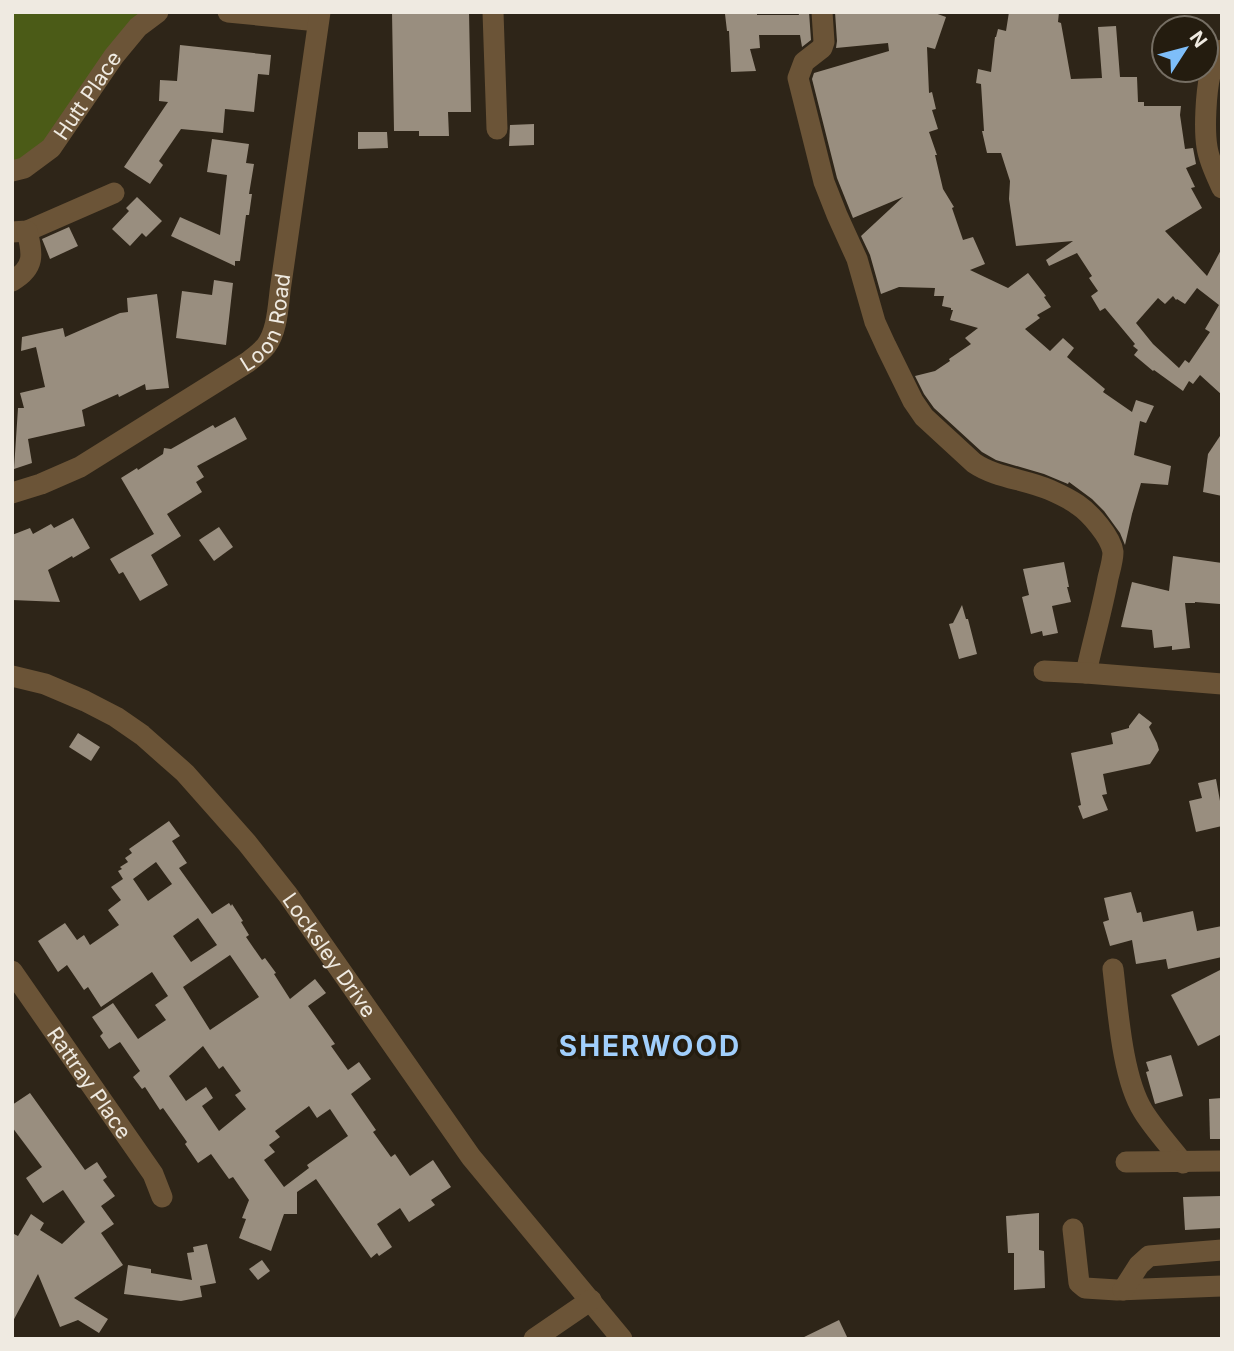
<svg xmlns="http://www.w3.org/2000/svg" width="1234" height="1351" viewBox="0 0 1234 1351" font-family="Inter,sans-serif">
<rect width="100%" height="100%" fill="#2e2518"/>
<!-- forest -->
<polygon fill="#4b5b17" points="12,12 140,12 37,157 12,166"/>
<!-- building -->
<g fill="#998e7f" fill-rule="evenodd">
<polygon points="392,12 469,12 471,112 448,112 449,136 419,136 419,131 394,131"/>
<polygon points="726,12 757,12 757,15 799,15 798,12 809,12 811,40 802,47 800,35 759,35 760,48 750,49 756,71 731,72 729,31 727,31 725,14"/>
<polygon points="835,12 932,12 946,17 935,49 927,47 929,93 932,92 936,109 932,110 938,129 929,132 937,155 935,155 943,189 954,207 952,208 963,240 973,237 985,264 970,270 1008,288 1028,273 1046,296 1044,297 1051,307 1037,315 1040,318 1025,329 1050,351 1063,338 1074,348 1067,357 1105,389 1103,392 1132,412 1136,400 1154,406 1146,423 1140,421 1134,455 1171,466 1168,485 1141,483 1132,514 1125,545 1120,533 1104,511 1092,499 1069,482 1068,484 1044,474 996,460 982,452 934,408 924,394 915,376 935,371 950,361 949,359 971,344 965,338 978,328 950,320 953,310 951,310 951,308 942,306 944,296 934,296 935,288 899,287 881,294 870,255 861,236 903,197 853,218 837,178 812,79 814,73 889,51 888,43 836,48 837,41"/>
<path d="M 1009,12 L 1059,12 L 1058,22 L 1061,23 L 1071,79 L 1102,78 L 1098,27 L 1116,26 L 1120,77 L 1137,77 L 1138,102 L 1144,102 L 1144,106 L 1181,106 L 1180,115 L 1185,149 L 1193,148 L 1196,164 L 1186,168 L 1195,187 L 1191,188 L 1202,208 L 1165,231 L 1207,276 L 1222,248 L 1222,395 L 1200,375 L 1193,384 L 1189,381 L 1183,391 L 1154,370 L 1153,371 L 1134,355 L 1138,350 L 1133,346 L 1135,344 L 1105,308 L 1100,311 L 1091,296 L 1098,291 L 1089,278 L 1092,276 L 1077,253 L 1049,266 L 1046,260 L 1073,241 L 1016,246 L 1009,199 L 1010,181 L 1001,153 L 987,153 L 982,131 L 984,131 L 981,84 L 976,83 L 978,69 L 991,72 L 995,37 L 996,37 L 998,29 L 1006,31 ZM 1197,288 L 1219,305 L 1205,329 L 1210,332 L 1189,363 L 1185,360 L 1179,368 L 1153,344 L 1136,323 L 1158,298 L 1165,304 L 1173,296 L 1176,300 L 1177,299 L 1185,304 Z"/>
<polygon points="180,45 271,55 269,75 258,74 254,112 225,109 223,133 181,129 159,161 163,165 150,184 124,167 168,102 159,101 160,80 177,81"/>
<polygon points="534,124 534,145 509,146 510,125"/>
<polygon points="358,132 387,132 388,148 358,149"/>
<polygon points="212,139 249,144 246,163 254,164 249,194 252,194 249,215 246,215 240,261 235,261 235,266 171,236 180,217 220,235 227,175 207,172"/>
<polygon points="137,197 162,221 146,237 142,233 130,246 112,229 129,211 126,208"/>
<polygon points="69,227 78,246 50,259 42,239"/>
<polygon points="214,280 233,283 226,345 176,338 182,291 212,295"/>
<polygon points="157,294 169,388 146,390 145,384 119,397 118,394 82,410 85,426 28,439 32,463 14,469 18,408 24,408 20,393 45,387 36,347 21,351 22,337 63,328 65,337 120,313 128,312 127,298"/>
<polygon points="235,417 247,439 197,466 204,477 196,482 202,492 167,514 181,536 151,555 168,585 140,601 123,572 119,574 110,559 154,534 121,478 137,468 138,470 163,454 164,448 171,449 213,425 215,428"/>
<polygon points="1222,433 1222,496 1203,492 1208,454"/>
<polygon points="73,518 90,548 73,558 72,556 48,570 60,602 12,600 12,535 30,528 33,534 51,524 54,528"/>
<polygon points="219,527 233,547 214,561 199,540"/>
<polygon points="1173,556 1222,563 1220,604 1195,602 1195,603 1185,603 1190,648 1172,650 1172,646 1154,648 1152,630 1121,627 1132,582 1169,591"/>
<polygon points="1064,562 1069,587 1067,587 1071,602 1052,606 1058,633 1043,636 1042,631 1031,634 1022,597 1029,595 1023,569"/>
<polygon points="962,605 966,619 968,619 977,654 959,659 949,624 953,623"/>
<polygon points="1139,713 1152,723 1149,727 1157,743 1159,750 1150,764 1103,774 1107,794 1102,795 1108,810 1083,819 1078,806 1081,805 1071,753 1113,744 1111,733 1129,728 1129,726"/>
<polygon points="78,733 100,747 91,761 69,747"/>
<polygon points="1216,779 1222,812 1222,826 1196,832 1189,801 1202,798 1198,783"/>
<path d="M 169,821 L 180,836 L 172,841 L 187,863 L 179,868 L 212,914 L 229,903 L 231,906 L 232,904 L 243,921 L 241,922 L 249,935 L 246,937 L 262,960 L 265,958 L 276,973 L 274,974 L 290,999 L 315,979 L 326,993 L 308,1006 L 335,1044 L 331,1046 L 348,1070 L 359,1062 L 371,1079 L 351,1094 L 376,1130 L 373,1132 L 391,1157 L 395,1154 L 410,1176 L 433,1160 L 451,1187 L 431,1200 L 435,1205 L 409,1222 L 400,1208 L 377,1224 L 392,1247 L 379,1256 L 377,1253 L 371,1258 L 316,1179 L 297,1192 L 297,1214 L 284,1214 L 271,1251 L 239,1238 L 246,1219 L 242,1218 L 249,1200 L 233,1177 L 229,1179 L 211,1154 L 198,1163 L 185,1144 L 187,1142 L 163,1108 L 160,1110 L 145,1087 L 142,1089 L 133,1077 L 140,1071 L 120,1042 L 109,1049 L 100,1036 L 103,1033 L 92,1017 L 113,1003 L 138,1039 L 166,1020 L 155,1005 L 168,996 L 152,972 L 101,1007 L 88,987 L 84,990 L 67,965 L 58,972 L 38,941 L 65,923 L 77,940 L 84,935 L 90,945 L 119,925 L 108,910 L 121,900 L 111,887 L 123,879 L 118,871 L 122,869 L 120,867 L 128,862 L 125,858 L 132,853 L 129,849 ZM 156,862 L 172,884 L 148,901 L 133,879 ZM 198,918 L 217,945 L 191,962 L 173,936 ZM 230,955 L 259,997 L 210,1030 L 183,987 ZM 203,1046 L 219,1069 L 223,1066 L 241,1091 L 235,1095 L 246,1109 L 219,1131 L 202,1106 L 213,1098 L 206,1087 L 186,1101 L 169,1076 ZM 309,1106 L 317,1118 L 330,1109 L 348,1136 L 307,1165 L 309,1168 L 284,1187 L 264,1160 L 275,1152 L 269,1145 L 280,1137 L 275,1131 Z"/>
<polygon points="1131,892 1137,913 1141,912 1143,922 1193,911 1197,931 1222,926 1222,957 1168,969 1166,959 1136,964 1132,940 1110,946 1103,922 1109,920 1104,898"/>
<polygon points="1222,969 1222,1034 1198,1046 1171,995"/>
<polygon points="1171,1055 1183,1096 1155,1104 1146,1072 1149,1071 1146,1062"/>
<polygon points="30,1093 85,1170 97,1162 107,1177 103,1180 115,1196 101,1206 114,1224 101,1233 123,1265 74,1298 108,1319 99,1333 78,1320 60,1327 38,1274 12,1323 12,1233 18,1236 31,1214 44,1223 40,1230 62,1244 85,1222 63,1190 43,1203 26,1178 42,1167 12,1127 12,1105"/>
<polygon points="1222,1098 1222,1139 1210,1139 1209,1099"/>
<polygon points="1222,1196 1222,1228 1185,1230 1183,1197"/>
<polygon points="1039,1213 1039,1250 1044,1251 1045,1288 1014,1290 1014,1253 1008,1253 1006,1216"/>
<polygon points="207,1244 216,1283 200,1286 202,1297 181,1301 124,1294 128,1265 151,1269 151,1273 192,1280 187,1253 194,1252 193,1247"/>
<polygon points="262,1260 270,1271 258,1280 249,1269"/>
<polygon points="839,1320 848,1339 800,1339"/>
</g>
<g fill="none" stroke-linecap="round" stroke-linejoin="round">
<!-- minor -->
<g stroke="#6b5437" stroke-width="21">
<polyline points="228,12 318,21"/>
<polyline points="493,12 497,129"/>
<path d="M 822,12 L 824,42 L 822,48 L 804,62 L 798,78 L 824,182 L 837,215 L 857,259 L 875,322 L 886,346 L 913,401 L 924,417 L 974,463 C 996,478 1025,479 1050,490 C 1059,494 1070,499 1078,505 C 1090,513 1111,537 1113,552 C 1113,560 1110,570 1108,578 C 1102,610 1093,641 1086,673"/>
<path d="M 1222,50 C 1218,58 1213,66 1210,75 C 1206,93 1204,129 1207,147 C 1209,161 1216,175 1222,188"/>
<path id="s1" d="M 12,171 L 24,168 L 51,148 L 114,56 L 138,27 L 158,12"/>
<polyline points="12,232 27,231 114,193"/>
<path d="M 12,281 C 35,268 33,254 27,231"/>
<path id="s2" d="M 12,493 L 41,484 L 80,467 L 248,362 C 254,357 261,352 266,346 C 278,330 278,304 281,284 L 320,12"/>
<polyline points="1044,671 1086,673 1222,684"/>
<path id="s3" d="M 12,676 L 45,684 L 85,701 L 116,717 L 142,735 L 185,773 L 247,843 L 288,895 L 471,1157 L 622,1339"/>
<path d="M 1113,969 C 1118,1010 1122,1077 1143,1111 C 1154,1129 1170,1146 1183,1163"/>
<path id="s4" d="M 12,971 L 153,1174 L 162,1197"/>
<polyline points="1126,1162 1222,1161"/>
<polyline points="1073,1229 1079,1283 1085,1288 1117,1290 1222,1286"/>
<polyline points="1123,1290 1139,1265 1149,1256 1222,1250"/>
<polyline points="534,1339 591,1300"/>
</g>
</g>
<g text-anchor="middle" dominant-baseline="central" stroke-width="7" stroke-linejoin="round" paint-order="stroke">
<!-- street labels -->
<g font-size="21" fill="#efeae1" stroke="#241c0f">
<text stroke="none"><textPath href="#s1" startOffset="110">Hutt Place</textPath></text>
<text stroke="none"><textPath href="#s2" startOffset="317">Loon Road</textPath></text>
<text stroke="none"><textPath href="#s3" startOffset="434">Locksley Drive</textPath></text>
<text stroke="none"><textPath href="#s4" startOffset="136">Rattray Place</textPath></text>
</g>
<!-- district labels -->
<g font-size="28" font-weight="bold" letter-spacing="2" fill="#a1cffc" stroke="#241c0f">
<text x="650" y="1046">SHERWOOD</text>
</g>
</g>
<!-- border -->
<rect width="1234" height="1351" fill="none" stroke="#efeae1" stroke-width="28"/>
<!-- north arrow -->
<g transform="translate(1185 49) rotate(54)"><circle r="33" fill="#241c0f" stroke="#756e63" stroke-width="2"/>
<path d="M0-5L12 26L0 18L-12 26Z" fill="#7ebef9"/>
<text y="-10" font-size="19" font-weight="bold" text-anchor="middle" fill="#efeae1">N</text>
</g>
</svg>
